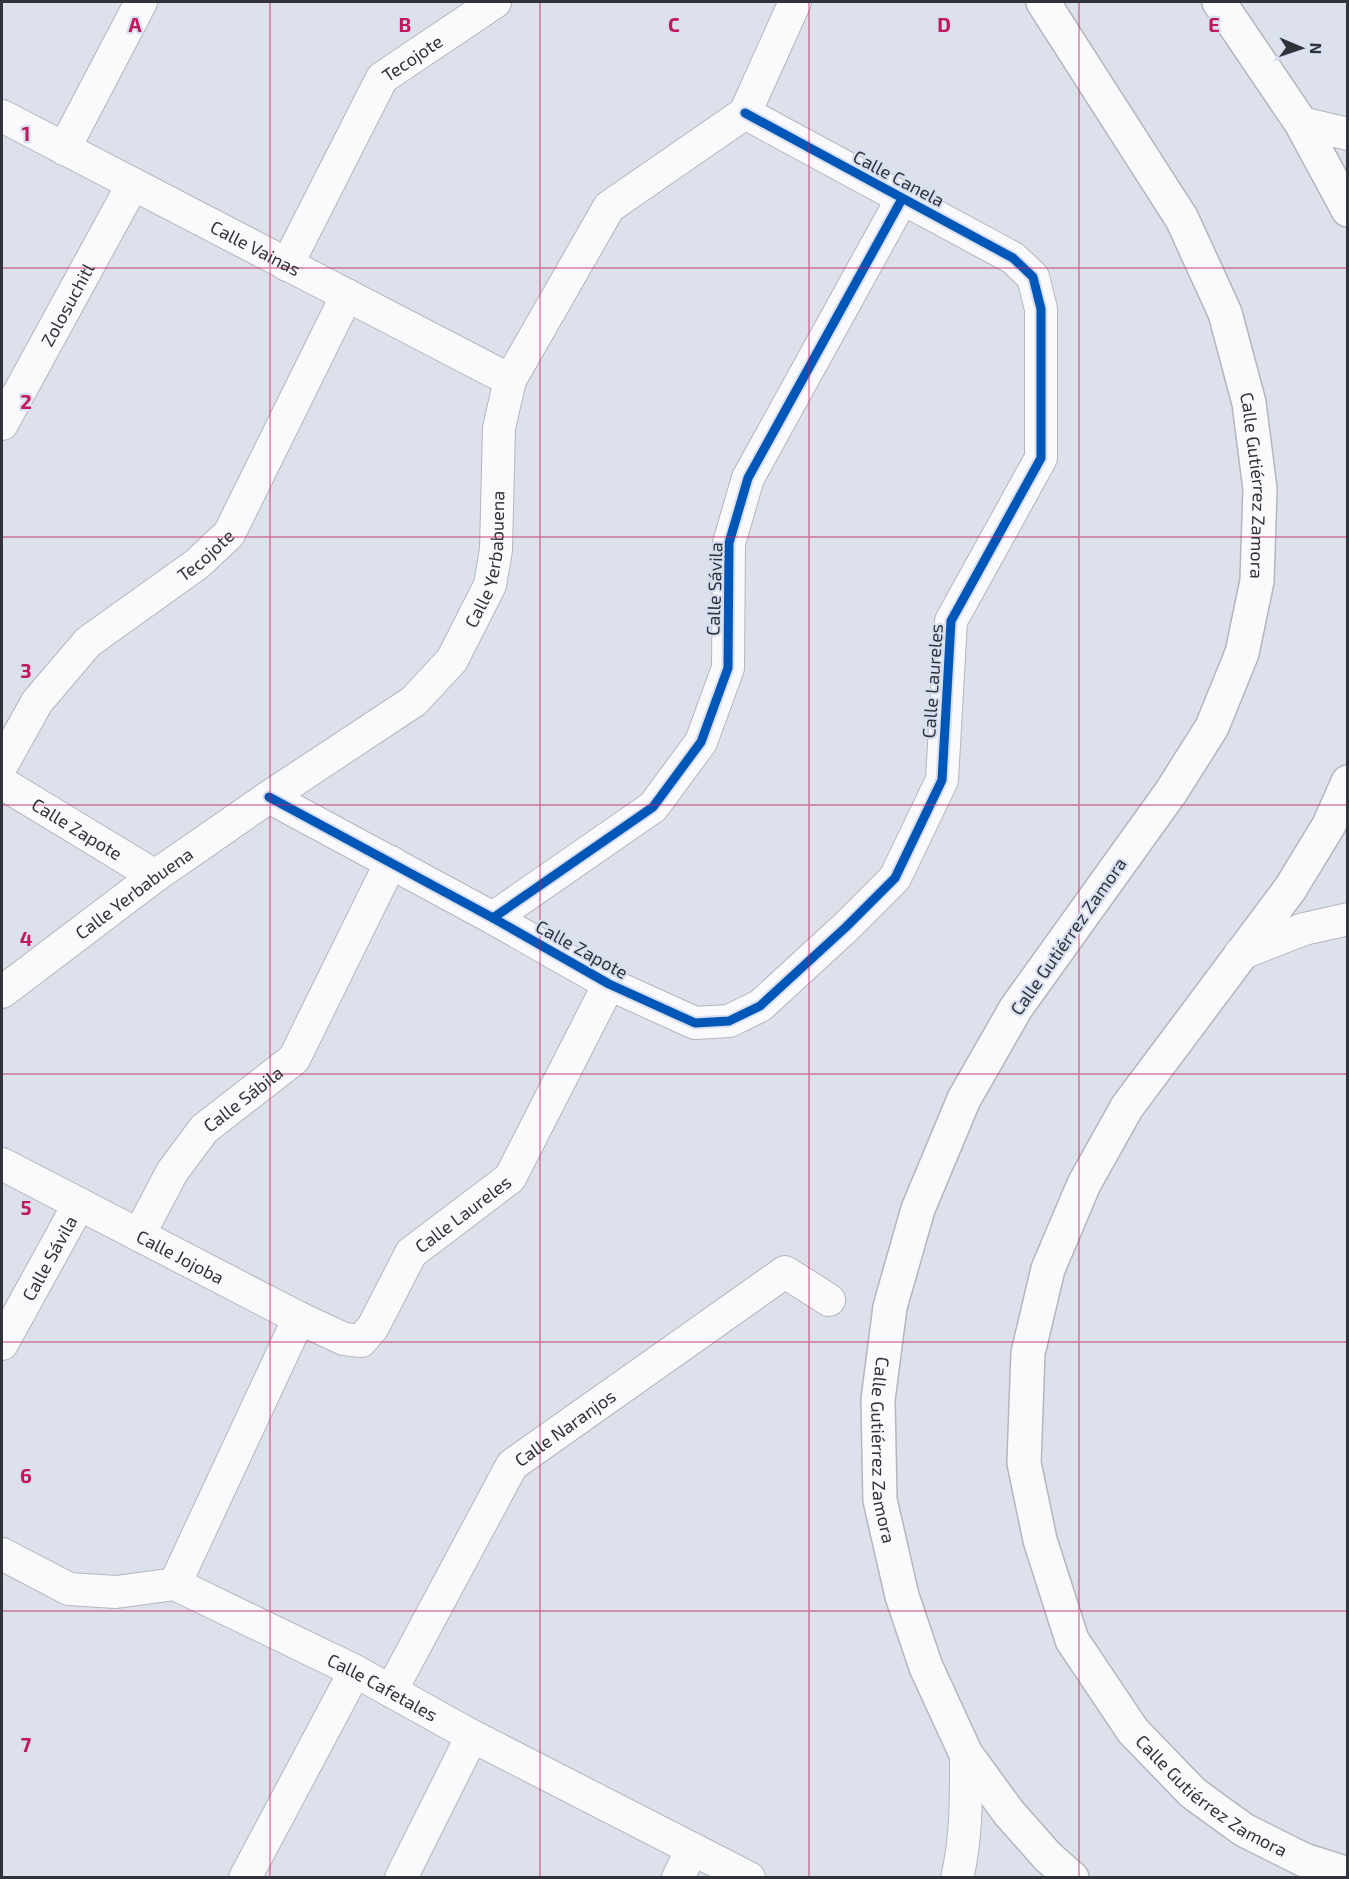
<svg xmlns="http://www.w3.org/2000/svg" width="1349" height="1879" viewBox="0 0 1349 1879" font-family="'Exo 2',sans-serif">
<rect width="100%" height="100%" fill="#dde1eb"/>
<g fill="none" stroke-linecap="round" stroke-linejoin="round">
<!-- street casing -->
<g stroke="#b3b6be" stroke-width="34">
<g id="street">
<path id="s1" d="M 2,116 L 510,380"/>
<polyline points="1301,123 1348,134"/>
<polyline points="64,149 141,2"/>
<path id="s2" d="M 287,265 L 382,78 L 495,2"/>
<path id="s3" d="M 2,424 L 133,184"/>
<path id="s4" d="M 2,765 L 37,702 L 88,642 L 197,564 L 229,534 L 347,295"/>
<path id="s5" d="M 2,783 L 155,876"/>
<polyline points="269,797 493,918 609,984 695,1023 729,1021 760,1006 846,927 895,878 942,780 951,621 1041,458 1041,309 1033,277 1013,258 745,113"/>
<polyline points="493,918 653,807 701,742 728,668 729,543 748,478 902,199"/>
<polyline points="1240,954 1304,929 1348,919"/>
<path id="s6" d="M 2,992 L 155,876 L 269,797 L 414,701 L 452,660 L 490,585 L 496,550 L 499,428 L 510,380 L 609,207 L 745,113 L 795,2"/>
<path id="s7" d="M 2,1164 L 299,1318 L 344,1339 L 361,1341 L 373,1327 L 411,1253 L 510,1178 L 609,984"/>
<path id="s8" d="M 139,1235 L 172,1172 L 204,1129 L 294,1059 L 391,862"/>
<path id="s9" d="M 2,1344 L 79,1204"/>
<path id="s10" d="M 2,1554 L 69,1589 L 116,1592 L 175,1584 L 355,1671 L 472,1736 L 749,1878"/>
<polyline points="175,1584 299,1318"/>
<path id="s11" d="M 391,1691 L 512,1465 L 785,1272 L 829,1300"/>
<polyline points="245,1878 355,1671"/>
<polyline points="401,1878 472,1736"/>
<polyline points="678,1878 692,1849"/>
<path d="M 957,1878 C 967,1837 966,1795 966,1754"/>
</g>
</g>
<!-- secondary casing -->
<g stroke="#b3b6be" stroke-width="36">
<g id="secondary">
<path id="s12" d="M 1043,2 L 1182,219 L 1225,313 L 1249,403 L 1260,489 L 1257,581 L 1242,653 L 1212,727 L 1171,792 L 1016,1008 L 964,1099 L 918,1209 L 890,1307 L 878,1400 L 880,1500 L 902,1596 L 926,1667 L 966,1754 L 1009,1813 L 1048,1857 L 1072,1878"/>
<polyline points="1219,2 1301,123 1348,210"/>
<path id="s13" d="M 1348,782 L 1329,825 L 1290,889 L 1127,1107 L 1084,1184 L 1048,1269 L 1028,1353 L 1024,1463 L 1040,1540 L 1072,1640 L 1133,1731 L 1193,1793 L 1244,1830 L 1304,1860 L 1348,1874"/>
</g>
</g>
<!-- street -->
<use href="#street" stroke="#fafafc" stroke-width="32"/>
<!-- secondary -->
<use href="#secondary" stroke="#fafafc" stroke-width="33"/>
<!-- cycleway casing -->
<g stroke="#d7dff1" stroke-width="13">
<g id="cycleway">
<polyline points="269,797 493,918 609,984 695,1023 729,1021 760,1006 846,927 895,878 942,780 951,621 1041,458 1041,309 1033,277 1013,258 745,113"/>
<polyline points="493,918 653,807 701,742 728,668 729,543 748,478 902,199"/>
</g>
</g>
<!-- cycleway -->
<use href="#cycleway" stroke="#0057b8" stroke-width="9"/>
</g>
<!-- grid -->
<path fill="none" stroke="#c2185b" stroke-width="1.5" stroke-opacity="0.55" d="M 270,2 L 270,1878M 540,2 L 540,1878M 809,2 L 809,1878M 1079,2 L 1079,1878M 2,268 L 1348,268M 2,537 L 1348,537M 2,805 L 1348,805M 2,1074 L 1348,1074M 2,1342 L 1348,1342M 2,1611 L 1348,1611"/>
<g text-anchor="middle" dominant-baseline="central" stroke-width="4.5" stroke-linejoin="round" paint-order="stroke">
<!-- street labels -->
<g font-size="18" fill="#30333a" stroke="#d7dff1">
<text stroke="none"><textPath href="#s2" startOffset="246">Tecojote</textPath></text>
<text transform="translate(899 178) rotate(28)">Calle Canela</text>
<text stroke="none"><textPath href="#s1" startOffset="286">Calle Vainas</textPath></text>
<text stroke="none"><textPath href="#s3" startOffset="136">Zolosuchitl</textPath></text>
<text stroke="none"><textPath href="#s12" startOffset="537">Calle Gutiérrez Zamora</textPath></text>
<text stroke="none"><textPath href="#s4" startOffset="297">Tecojote</textPath></text>
<text stroke="none"><textPath href="#s6" startOffset="669">Calle Yerbabuena</textPath></text>
<text transform="translate(714 589) rotate(-88)">Calle Sávila</text>
<text transform="translate(932 681) rotate(-86)">Calle Laureles</text>
<text stroke="none"><textPath href="#s5" startOffset="88">Calle Zapote</textPath></text>
<text stroke="none"><textPath href="#s6" startOffset="165">Calle Yerbabuena</textPath></text>
<text transform="translate(1068 936) rotate(-55)">Calle Gutiérrez Zamora</text>
<text transform="translate(582 949) rotate(29)">Calle Zapote</text>
<text stroke="none"><textPath href="#s8" startOffset="174">Calle Sábila</textPath></text>
<text stroke="none"><textPath href="#s7" startOffset="568">Calle Laureles</textPath></text>
<text stroke="none"><textPath href="#s7" startOffset="201">Calle Jojoba</textPath></text>
<text stroke="none"><textPath href="#s9" startOffset="98">Calle Sávila</textPath></text>
<text stroke="none"><textPath href="#s11" startOffset="321">Calle Naranjos</textPath></text>
<text stroke="none"><textPath href="#s12" startOffset="1599">Calle Gutiérrez Zamora</textPath></text>
<text stroke="none"><textPath href="#s10" startOffset="414">Calle Cafetales</textPath></text>
<text stroke="none"><textPath href="#s13" startOffset="1167">Calle Gutiérrez Zamora</textPath></text>
</g>
</g>
<g font-size="20" text-anchor="middle" font-weight="bold" fill="#c2185b" stroke="#d7dff1" stroke-width="4.5" stroke-linejoin="round" paint-order="stroke">
<text x="135" y="32">A</text>
<text x="405" y="32">B</text>
<text x="674" y="32">C</text>
<text x="944" y="32">D</text>
<text x="1214" y="32">E</text>
<text x="26" y="141">1</text>
<text x="26" y="409">2</text>
<text x="26" y="678">3</text>
<text x="26" y="946">4</text>
<text x="26" y="1215">5</text>
<text x="26" y="1483">6</text>
<text x="26" y="1752">7</text>
</g>
<!-- border -->
<rect width="1349" height="1879" fill="none" stroke="#30333a" stroke-width="6"/>
<!-- north arrow -->
<g transform="translate(1301 48) rotate(92)" stroke="#d7dff1" stroke-width="4.5" paint-order="stroke">
<path d="M0-4.5L10 22L0 15L-10 22Z" fill="#30333a"/>
<text y="-9" font-size="16" font-weight="bold" text-anchor="middle" fill="#30333a">N</text>
</g>
</svg>
